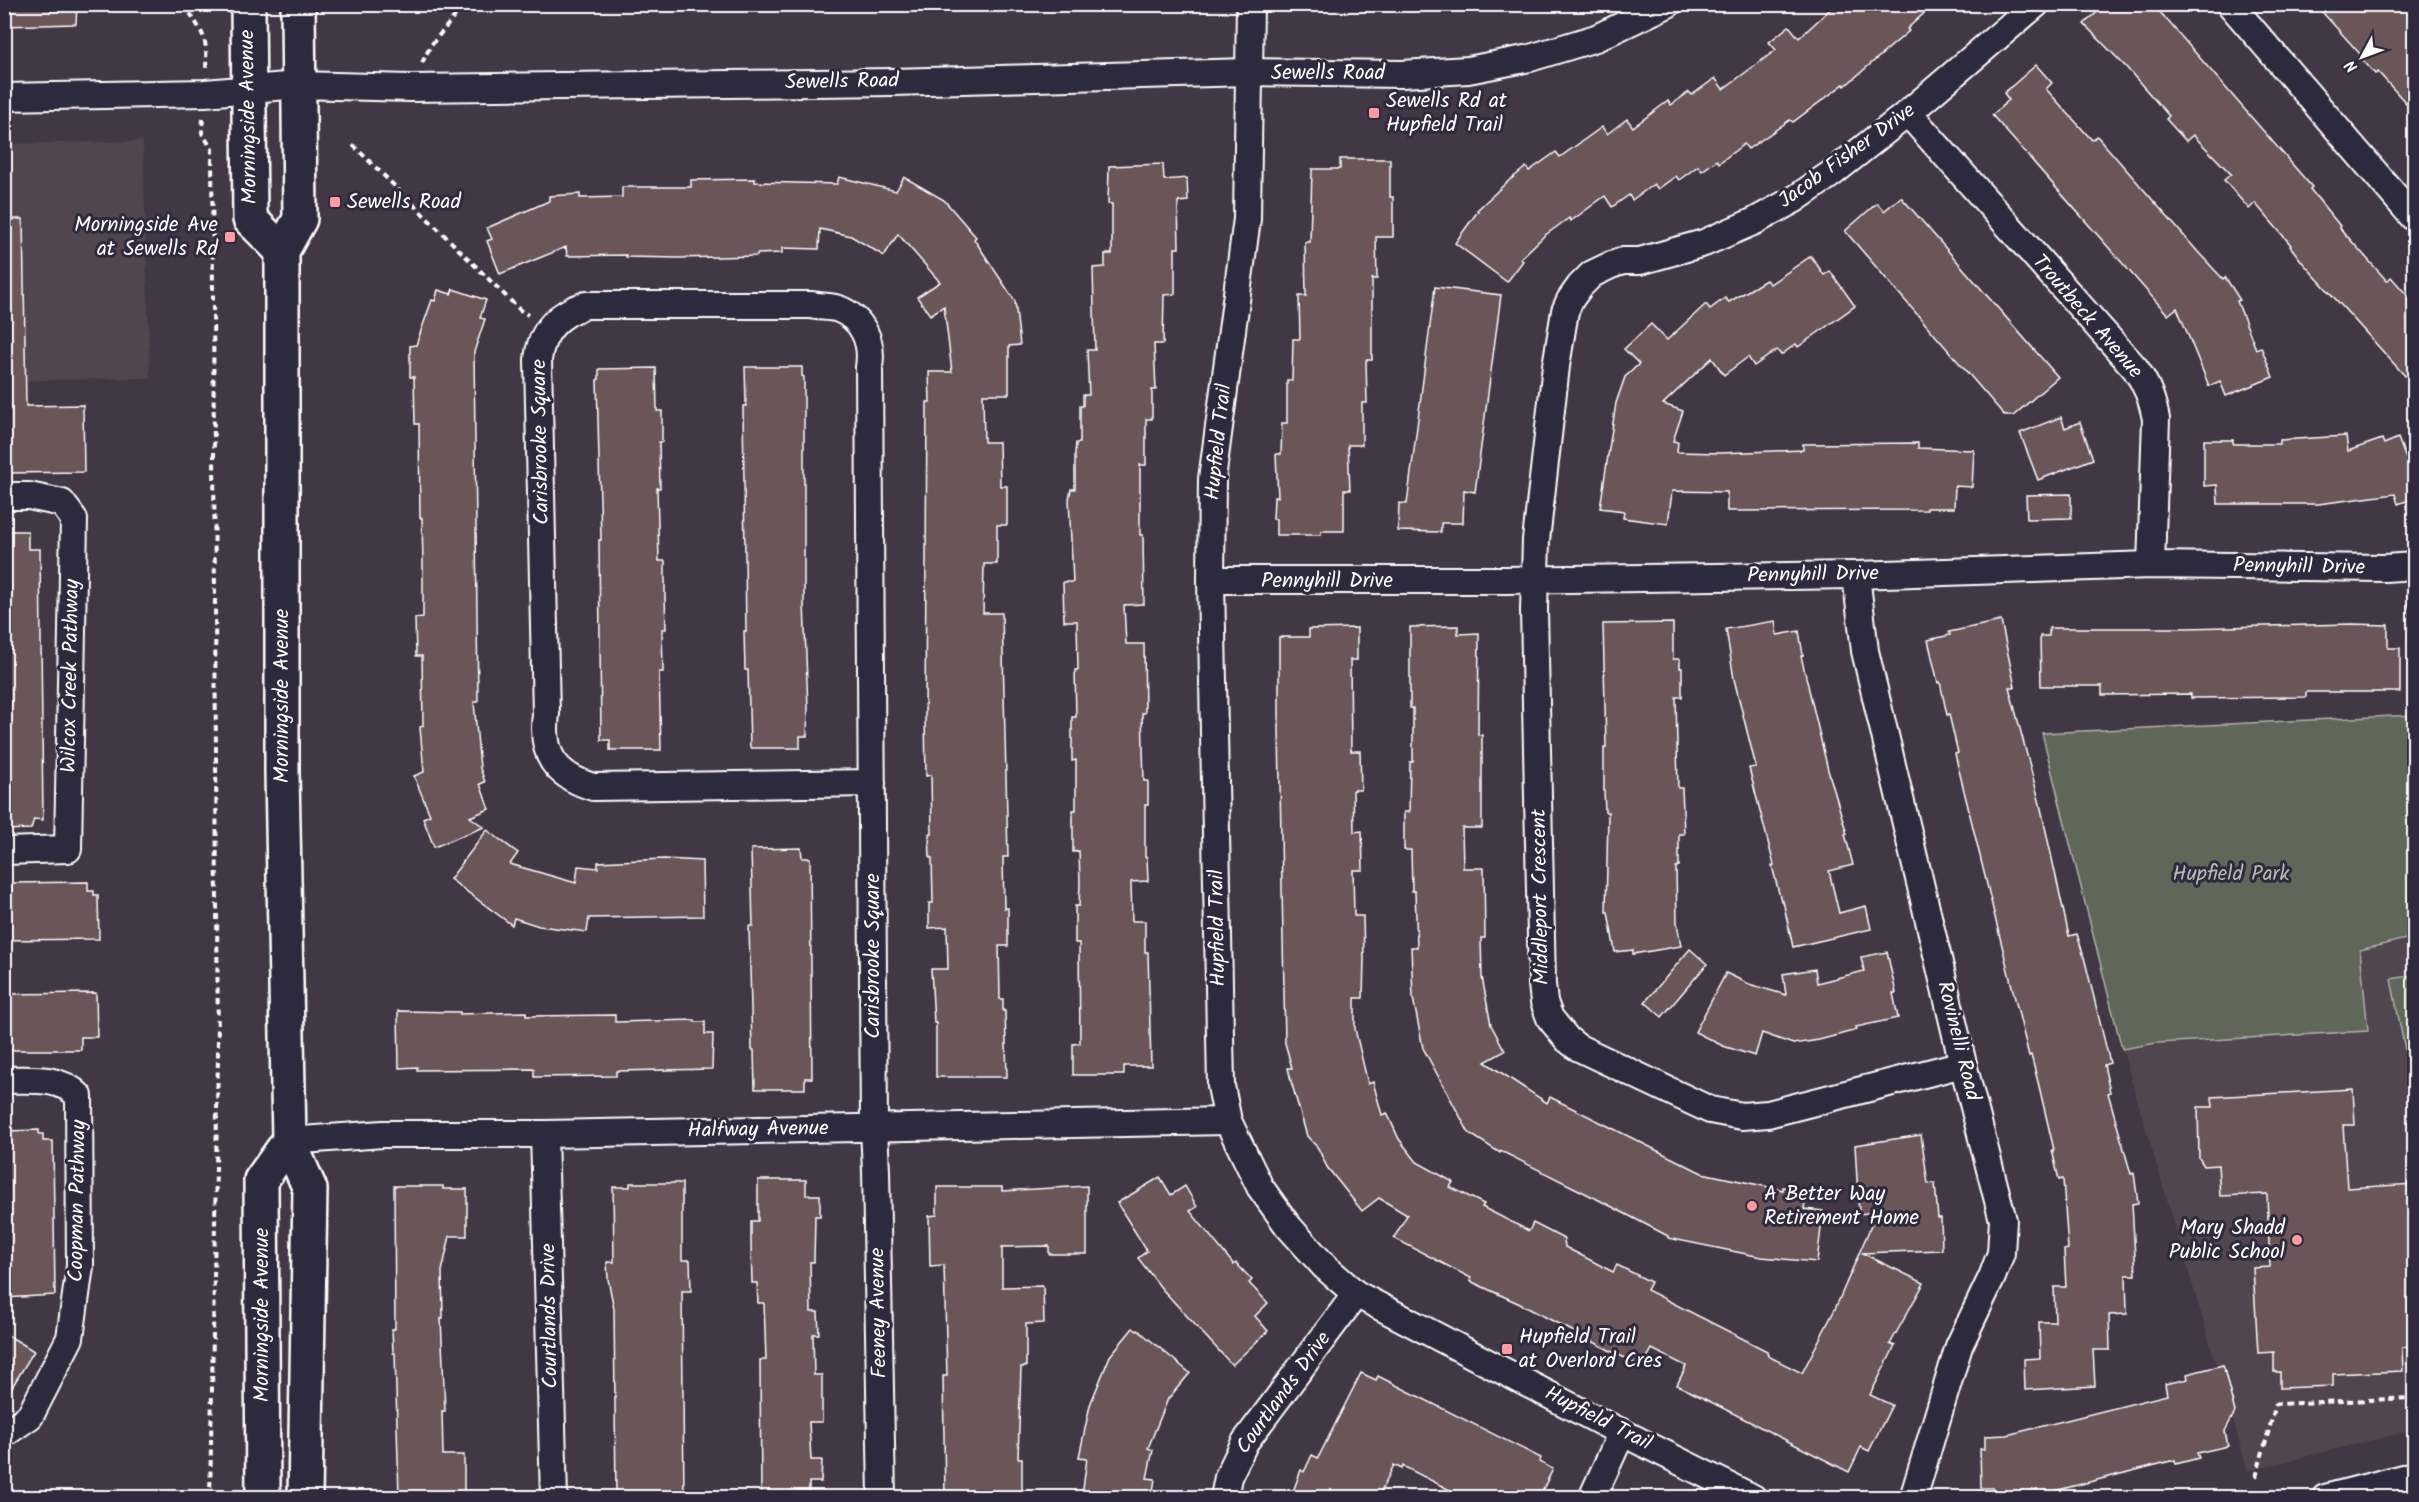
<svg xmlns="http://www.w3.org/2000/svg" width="2419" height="1502" viewBox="0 0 2419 1502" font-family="Kalam,sans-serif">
<rect width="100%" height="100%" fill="#413745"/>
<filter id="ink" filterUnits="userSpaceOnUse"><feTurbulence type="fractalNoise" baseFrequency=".0167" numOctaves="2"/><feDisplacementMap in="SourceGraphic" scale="12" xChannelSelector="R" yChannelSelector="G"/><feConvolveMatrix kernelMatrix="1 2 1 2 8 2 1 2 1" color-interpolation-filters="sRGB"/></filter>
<g filter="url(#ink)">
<!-- built -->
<g fill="#51444f">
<polygon points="143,141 150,378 5,381 4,144"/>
<polygon points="2414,937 2414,1430 2248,1471 2122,1049 2157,1043 2368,1030 2360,949"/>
</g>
<!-- green -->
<g fill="#606659" stroke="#b0b2ac" stroke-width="1.5">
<polygon points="2414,715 2414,937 2360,950 2368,1031 2157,1043 2122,1049 2042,733"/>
<polygon points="2414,975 2414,1047 2405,1050 2391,979"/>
</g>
<!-- building -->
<g fill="#6a5559" stroke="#fff" stroke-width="1.5">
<polygon points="4,4 77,4 76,24 4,26"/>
<polygon points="1836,4 1934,4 1907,29 1909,31 1845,86 1844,84 1793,122 1790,120 1748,149 1744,144 1719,163 1717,160 1702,171 1698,166 1679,180 1676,176 1658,189 1654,184 1632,200 1629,195 1612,207 1605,196 1571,221 1569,218 1544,236 1520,259 1523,261 1507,282 1455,243 1478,211 1477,210 1506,183 1526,167 1529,171 1556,152 1560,157 1602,127 1607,134 1627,119 1633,127 1668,101 1671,105 1689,92 1692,95 1715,78 1723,89 1776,50 1769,42 1789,26 1799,38"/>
<polygon points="2106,4 2153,4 2312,187 2310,189 2340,226 2339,227 2387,281 2391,277 2415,304 2415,387 2303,263 2290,246 2291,245 2255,203 2249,209 2224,180 2231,174 2193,135 2186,141 2166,119 2169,116 2126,67 2084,24"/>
<polygon points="2315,4 2406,4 2415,14 2415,113 2378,72 2375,74 2360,57 2361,55"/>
<polygon points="2036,65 2052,83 2046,89 2092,140 2097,136 2198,252 2223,279 2225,277 2240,300 2237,301 2256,349 2261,347 2273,377 2226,396 2220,381 2209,386 2177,308 2168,315 1992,115 2009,100 2004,93"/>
<polygon points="1340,159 1390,159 1390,197 1393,197 1393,237 1376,237 1377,279 1372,279 1372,360 1366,360 1367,403 1362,403 1362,445 1348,445 1350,490 1344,490 1344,531 1321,531 1321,535 1276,535 1276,519 1273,519 1274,497 1278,497 1276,454 1281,454 1282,423 1287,423 1287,380 1292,380 1293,339 1300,339 1299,296 1306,296 1305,242 1310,242 1312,169 1340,169"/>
<polygon points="1163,164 1164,180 1187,178 1188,201 1178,202 1179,248 1175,248 1175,294 1164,295 1163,344 1154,344 1156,390 1152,390 1152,419 1146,419 1146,465 1140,465 1140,535 1143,535 1144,604 1124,605 1126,644 1144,644 1145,713 1142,713 1144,781 1148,781 1148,805 1145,805 1145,857 1147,857 1148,881 1131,882 1132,921 1145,921 1145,952 1148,952 1151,1066 1124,1066 1124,1075 1073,1075 1073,1044 1080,1043 1079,943 1075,943 1075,906 1079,906 1080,883 1079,851 1073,852 1073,810 1076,810 1076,760 1072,761 1072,717 1076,717 1075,670 1078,670 1077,621 1064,621 1063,582 1073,582 1069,499 1071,489 1075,489 1075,453 1076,443 1080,443 1080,406 1083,406 1083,395 1089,395 1087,350 1095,350 1093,268 1105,267 1105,254 1112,254 1112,204 1108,204 1109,166"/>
<polygon points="839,177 896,191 904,177 944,200 976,237 974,239 1015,301 1020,345 1009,346 1009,394 983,394 984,442 999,442 1000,486 1007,486 1007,525 997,525 997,564 984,564 983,613 1002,613 1008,857 1003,857 1004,908 1008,908 1008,946 999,946 1000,999 1003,999 1003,1011 1005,1011 1007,1077 936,1077 936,1023 934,1023 931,969 948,969 947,927 929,928 929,903 933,903 932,858 930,858 929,834 932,834 931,775 926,776 925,717 927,402 930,402 929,372 952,372 944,306 930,315 917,297 940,282 898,234 884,256 851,236 820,229 819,249 782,248 782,253 757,254 757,256 678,258 626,257 626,255 567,256 566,247 500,274 487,241 492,239 487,228 549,201 549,196 580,194 580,198 622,197 622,187 691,187 691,180 755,179 755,182 837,184"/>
<polygon points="1901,197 2058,377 2013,416 2005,416 1845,231 1877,203 1884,211"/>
<polygon points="4,219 23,219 26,406 83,405 84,472 4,473"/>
<polygon points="1811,256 1824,275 1830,271 1855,306 1798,347 1796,344 1781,355 1777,350 1754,366 1748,357 1724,375 1712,358 1663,404 1683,411 1673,441 1678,442 1677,452 1720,453 1803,450 1803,444 1918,443 1918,448 1974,450 1972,487 1955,486 1954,508 1927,508 1927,510 1727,511 1727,492 1672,491 1668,524 1623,518 1624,511 1600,508 1616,403 1625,377 1639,364 1624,349 1651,324 1667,340 1706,304 1710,309 1725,298 1729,302 1766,280 1770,284"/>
<polygon points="1435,287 1501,295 1475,492 1464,490 1463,523 1441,523 1441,532 1398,531 1399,503 1407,504"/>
<polygon points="453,289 486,300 480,318 485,319 474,352 478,702 474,702 480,768 485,782 480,784 489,809 470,817 484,827 434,847 423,818 430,815 414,776 424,772 420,727 423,726 422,656 416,656 415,618 423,617 423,564 422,518 420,518 419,424 415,424 414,377 410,377 410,346 416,345 432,300 435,301 438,290 451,294"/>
<polygon points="745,367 802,367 802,376 804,377 804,603 808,708 807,736 800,736 800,748 750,748 748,670 745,670 744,631 746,631 743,406 746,406"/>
<polygon points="656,368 657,411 662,411 662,442 659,442 660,488 657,488 659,561 665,561 665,598 666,629 662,629 663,672 659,672 661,750 610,750 610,740 601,740 599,540 601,540 597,380 599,379 599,369"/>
<polygon points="2061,417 2065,428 2080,422 2093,459 2038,480 2020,433"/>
<polygon points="2346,436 2348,451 2382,439 2384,444 2398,438 2415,482 2415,498 2398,504 2395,494 2318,504 2218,504 2217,485 2204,486 2204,440 2233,440 2233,444 2280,444 2280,440"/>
<polygon points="2071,494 2071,518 2027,519 2026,495"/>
<polygon points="4,531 28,531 28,549 40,549 43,820 34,819 31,829 4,830"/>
<polygon points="1775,621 1777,635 1799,631 1803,655 1801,656 1828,770 1847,834 1845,834 1853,865 1829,871 1839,913 1866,906 1871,929 1793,947 1783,901 1781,901 1772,866 1774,865 1749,768 1756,767 1734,679 1726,629"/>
<polygon points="2001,621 2015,687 2009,687 2040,804 2069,936 2077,934 2084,957 2110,1063 2104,1065 2110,1092 2108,1093 2131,1174 2134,1173 2138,1203 2132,1204 2136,1275 2126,1275 2127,1314 2109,1315 2110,1350 2093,1350 2095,1386 2025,1390 2024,1359 2040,1358 2039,1322 2055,1322 2054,1287 2066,1287 2064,1250 2068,1249 2063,1179 2059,1180 2052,1150 2054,1150 2038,1082 2031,1055 2029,1056 1955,754 1958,753 1949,714 1947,715 1940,682 1938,683 1928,640 1950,635 1949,632"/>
<polygon points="1673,623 1673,659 1680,659 1680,668 1682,668 1682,697 1676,697 1678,788 1682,788 1684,834 1679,834 1679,866 1676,867 1677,923 1681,946 1633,954 1633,950 1615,952 1608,912 1606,912 1608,812 1605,812 1604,790 1604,747 1606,747 1603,624"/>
<polygon points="2351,624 2388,625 2388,648 2400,648 2400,692 2306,692 2306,697 2191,698 2191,694 2102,695 2102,686 2041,686 2040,636 2049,636 2049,628 2187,628"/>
<polygon points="1458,626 1458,634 1479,633 1478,735 1482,735 1482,828 1462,828 1463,868 1484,868 1485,938 1481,938 1482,977 1491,1025 1505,1051 1485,1062 1547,1103 1550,1097 1702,1173 1783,1190 1783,1187 1807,1190 1804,1209 1823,1211 1817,1262 1761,1257 1668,1238 1668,1236 1595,1198 1501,1151 1500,1153 1469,1133 1423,1048 1413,998 1411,947 1417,947 1415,891 1412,891 1411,850 1404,850 1404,812 1409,812 1410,762 1413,762 1413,708 1410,708 1410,627"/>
<polygon points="1357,628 1357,660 1350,660 1351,751 1360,751 1361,790 1353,790 1354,832 1362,831 1363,870 1353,870 1354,916 1363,916 1364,959 1363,998 1355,998 1355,1029 1368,1084 1373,1082 1382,1115 1387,1113 1399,1139 1417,1162 1453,1182 1450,1187 1484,1204 1482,1207 1529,1231 1533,1223 1564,1239 1565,1247 1613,1272 1617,1265 1651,1282 1647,1290 1767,1351 1768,1356 1802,1373 1835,1309 1877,1212 1859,1214 1855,1145 1921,1135 1928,1184 1935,1183 1938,1218 1941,1218 1942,1250 1862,1253 1924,1283 1890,1344 1895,1346 1870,1395 1892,1405 1869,1451 1861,1447 1849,1472 1677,1385 1686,1366 1652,1349 1642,1367 1520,1304 1470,1281 1471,1278 1394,1238 1407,1215 1379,1198 1362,1211 1327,1167 1318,1148 1307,1136 1291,1081 1288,1068 1292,1068 1285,1043 1279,732 1279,637 1309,637 1309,629"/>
<polygon points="487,830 518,853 510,864 576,883 578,866 598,868 598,862 664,859 702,861 703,916 589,918 587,932 539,926 514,918 512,925 450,879"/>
<polygon points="801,848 802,858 810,858 812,1078 805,1078 805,1089 755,1089 754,1050 752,1050 749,926 753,926 751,849"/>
<polygon points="88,882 88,891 94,891 94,895 98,895 99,939 4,940 4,892 12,892 11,883"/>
<polygon points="1690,949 1707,964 1662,1017 1645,1002"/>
<polygon points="1887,952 1896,993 1893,993 1898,1018 1856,1027 1857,1030 1819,1040 1793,1044 1762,1033 1755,1056 1723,1046 1695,1032 1726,973 1749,984 1786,995 1783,974 1815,969 1817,983 1864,971 1861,957"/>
<polygon points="96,993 97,1037 81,1037 81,1050 4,1050 4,994"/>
<polygon points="398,1011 460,1012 460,1014 526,1012 526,1016 615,1015 615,1022 695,1020 695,1022 705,1022 705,1034 713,1034 712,1069 616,1071 616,1076 534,1077 534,1069 417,1070 417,1067 399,1068"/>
<polygon points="2353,1089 2355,1125 2343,1125 2347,1188 2415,1184 2415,1346 2402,1347 2403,1371 2333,1374 2333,1386 2280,1388 2280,1372 2274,1372 2274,1352 2258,1353 2253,1268 2270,1267 2267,1194 2220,1196 2218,1165 2204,1166 2199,1158 2198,1107 2213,1107 2212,1097"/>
<polygon points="39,1130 39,1134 43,1134 43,1141 53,1141 55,1295 4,1298 4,1131"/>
<polygon points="1160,1177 1171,1195 1185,1186 1197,1207 1190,1211 1234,1265 1236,1263 1252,1280 1249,1283 1268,1303 1255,1316 1268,1331 1232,1365 1162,1289 1138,1258 1147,1251 1117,1203"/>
<polygon points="758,1180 806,1180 806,1195 820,1195 820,1216 815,1216 814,1262 810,1262 811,1312 818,1312 819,1334 813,1334 814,1375 822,1375 822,1422 809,1422 811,1460 822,1460 821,1482 809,1482 809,1497 761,1497 760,1360 766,1360 764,1303 758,1303 757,1283 752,1283 751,1241 751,1221 758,1221"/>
<polygon points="630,1183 682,1183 682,1260 690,1260 691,1291 682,1291 684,1497 616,1497 614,1309 608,1279 607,1262 614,1262 613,1187 630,1187"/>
<polygon points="394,1186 443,1186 443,1189 467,1189 467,1236 450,1236 442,1271 443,1318 441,1318 445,1411 442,1411 443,1455 464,1455 464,1497 399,1497 395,1353 393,1353 392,1329 395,1329"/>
<polygon points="1087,1186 1087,1254 1049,1254 1049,1246 1002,1247 1002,1287 1043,1286 1044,1323 1026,1324 1026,1367 1021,1367 1018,1458 1022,1458 1022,1497 945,1497 943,1376 947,1376 944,1265 930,1266 929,1216 937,1215 937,1187 1002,1187 1002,1191"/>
<polygon points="1133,1328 1137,1331 1138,1330 1190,1373 1168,1399 1148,1448 1153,1450 1147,1478 1155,1479 1152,1497 1082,1497 1087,1458 1079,1457 1090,1405 1110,1356"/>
<polygon points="4,1333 34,1351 4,1400"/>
<polygon points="2223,1365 2235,1412 2225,1431 2228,1446 2197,1453 2199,1458 2176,1464 2175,1460 2031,1497 1993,1497 1992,1488 1981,1488 1980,1449 1985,1449 1985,1436 2007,1435 2167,1395 2165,1384 2188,1379 2187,1374"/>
<polygon points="1361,1373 1376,1380 1378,1376 1541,1458 1539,1462 1553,1469 1539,1497 1449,1497 1452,1491 1403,1466 1402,1469 1394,1465 1378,1497 1291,1497 1301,1470 1304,1472 1312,1455 1318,1458"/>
</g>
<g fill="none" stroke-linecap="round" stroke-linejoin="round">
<!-- minor casing -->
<g stroke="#fff" stroke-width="30">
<g id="minor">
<polyline points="1250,4 1247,219 1212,479 1211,580 1221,1086 1228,1121 1260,1187 1288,1226 1325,1267 1356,1294 1601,1422 1753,1498"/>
<polyline points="2230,4 2414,218"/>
<polyline points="4,97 205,93 298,85 410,88 893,82 1249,72 1402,74 1468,70 1530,58 1596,38 1668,4"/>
<path d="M 1908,113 L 2135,368 C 2147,385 2152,399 2156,419 L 2151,565"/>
<polyline points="4,496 29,496 62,503 74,519 68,849 4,851"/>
<polyline points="1856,575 1865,651 1963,1064 2003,1220 2001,1253 1992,1277 1959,1346 1913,1498"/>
<polyline points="1211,580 1506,580 1856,575 2151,565 2385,568 2414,566"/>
<path d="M 872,783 L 593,787 C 554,775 541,754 546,714 L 538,360 C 541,330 559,313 586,305 L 811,305 C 820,307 830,306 839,309 C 863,319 873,342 869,367 L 874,1128 L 876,1171 L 882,1498"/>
<polyline points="1963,1064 1768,1114 1742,1116 1710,1110 1577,1047 1567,1039 1550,1018 1544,1002 1542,984 1534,610 1536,540 1556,366 1565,311 1570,300 1580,286 1592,274 1611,265 1623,261 1640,261 1704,243 1755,221 1795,199 1831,174 1908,113 2036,4"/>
<path d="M 4,1080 C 30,1080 60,1076 79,1096 L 80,1266 L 70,1338 L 30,1416 L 4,1434"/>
<polyline points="544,1134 554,1498"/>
<polyline points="289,1141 383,1134 544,1134 1228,1121"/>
<polyline points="1224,1498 1228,1477 1245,1442 1356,1294"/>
<polyline points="1592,1498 1622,1432"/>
<polyline points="2325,1498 2414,1475"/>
</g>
</g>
<!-- major casing -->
<g stroke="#fff" stroke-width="38">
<g id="major">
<polyline points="248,4 250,219 282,251"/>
<polyline points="298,4 300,219 282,251 282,773 289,1141 310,1189 305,1498"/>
<polyline points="263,1498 261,1180 289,1141"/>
</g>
</g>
<!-- path -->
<g stroke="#fff" stroke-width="4" stroke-dasharray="6 4.5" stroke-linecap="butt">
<path d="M 185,4 C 201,34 208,32 206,69"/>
<polyline points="422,63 431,45 465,4"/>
<polyline points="203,119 202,133 212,149 218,1057 210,1498"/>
<polyline points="353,145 520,310 528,315"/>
<polyline points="2408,592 2412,620 2414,675"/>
<polyline points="2256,1477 2276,1404 2414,1398"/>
</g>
<!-- minor -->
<use href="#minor" stroke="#2f2a3d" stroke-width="26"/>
<!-- major -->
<use href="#major" stroke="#2f2a3d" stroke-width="33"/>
</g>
</g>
<!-- markers -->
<g fill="#ff9aa2" stroke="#2f2a3d" stroke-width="2">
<rect x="1368" y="107" width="12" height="12" rx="3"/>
<rect x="329" y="196" width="12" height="12" rx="3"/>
<rect x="224" y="231" width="12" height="12" rx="3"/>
<circle cx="1752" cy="1206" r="6"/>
<circle cx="2297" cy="1240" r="6"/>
<rect x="1501" y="1343" width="12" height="12" rx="3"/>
</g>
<g text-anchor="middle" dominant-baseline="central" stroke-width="6" stroke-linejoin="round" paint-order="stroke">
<!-- street labels -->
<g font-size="21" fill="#fff" stroke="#2f2a3d">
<text x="1328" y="73">Sewells Road</text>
<text transform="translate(842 82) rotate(-1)">Sewells Road</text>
<text transform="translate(249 117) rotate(-91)">Morningside Avenue</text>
<text transform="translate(1847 156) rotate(-36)">Jacob Fisher Drive</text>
<text transform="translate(2087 317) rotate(49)">Troutbeck Avenue</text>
<text transform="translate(541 442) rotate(-91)">Carisbrooke Square</text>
<text transform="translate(1219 442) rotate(-84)">Hupfield Trail</text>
<text transform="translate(2299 567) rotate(1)">Pennyhill Drive</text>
<text transform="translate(1813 575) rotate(-1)">Pennyhill Drive</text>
<text x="1327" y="581">Pennyhill Drive</text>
<text transform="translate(71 676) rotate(-89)">Wilcox Creek Pathway</text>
<text transform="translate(282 696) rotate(-90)">Morningside Avenue</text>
<text transform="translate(1541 897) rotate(-91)">Middleport Crescent</text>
<text transform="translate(1218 928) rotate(-91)">Hupfield Trail</text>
<text transform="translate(873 956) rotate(-90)">Carisbrooke Square</text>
<text transform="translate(1958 1041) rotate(76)">Rovinelli Road</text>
<text transform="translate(758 1130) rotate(-1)">Halfway Avenue</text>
<text transform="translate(78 1201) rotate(-89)">Coopman Pathway</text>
<text transform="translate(879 1313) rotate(-91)">Feeney Avenue</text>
<text transform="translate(262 1315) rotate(-90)">Morningside Avenue</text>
<text transform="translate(550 1316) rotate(-91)">Courtlands Drive</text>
<text transform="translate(1284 1393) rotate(-54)">Courtlands Drive</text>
<text transform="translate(1598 1419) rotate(27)">Hupfield Trail</text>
</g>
<!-- poi labels -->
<g font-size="21" fill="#fff" stroke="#2f2a3d" text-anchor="start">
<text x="1386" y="101">Sewells Rd at<tspan x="1386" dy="24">Hupfield Trail</tspan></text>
<text x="347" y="202">Sewells Road</text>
<text x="218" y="225" text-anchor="end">Morningside Ave<tspan x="218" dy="24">at Sewells Rd</tspan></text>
<text x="1764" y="1194">A Better Way<tspan x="1764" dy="24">Retirement Home</tspan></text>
<text x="2285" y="1228" text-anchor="end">Mary Shadd<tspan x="2285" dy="24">Public School</tspan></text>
<text x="1519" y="1337">Hupfield Trail<tspan x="1519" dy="24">at Overlord Cres</tspan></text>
</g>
<!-- park labels -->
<g font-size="21" fill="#b7bab4" stroke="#2f2a3d">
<text x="2231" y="874">Hupfield Park</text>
</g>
</g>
<!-- margin -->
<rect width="2419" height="1502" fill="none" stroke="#2f2a3d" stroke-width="24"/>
<rect x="12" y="12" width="2395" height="1478" fill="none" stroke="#fff" stroke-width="2" filter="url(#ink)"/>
<!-- north arrow -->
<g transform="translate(2362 57) rotate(229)" stroke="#2f2a3d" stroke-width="4.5" paint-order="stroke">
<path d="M0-4.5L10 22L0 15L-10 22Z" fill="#ffffff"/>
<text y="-9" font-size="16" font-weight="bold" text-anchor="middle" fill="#ffffff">N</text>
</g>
</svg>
